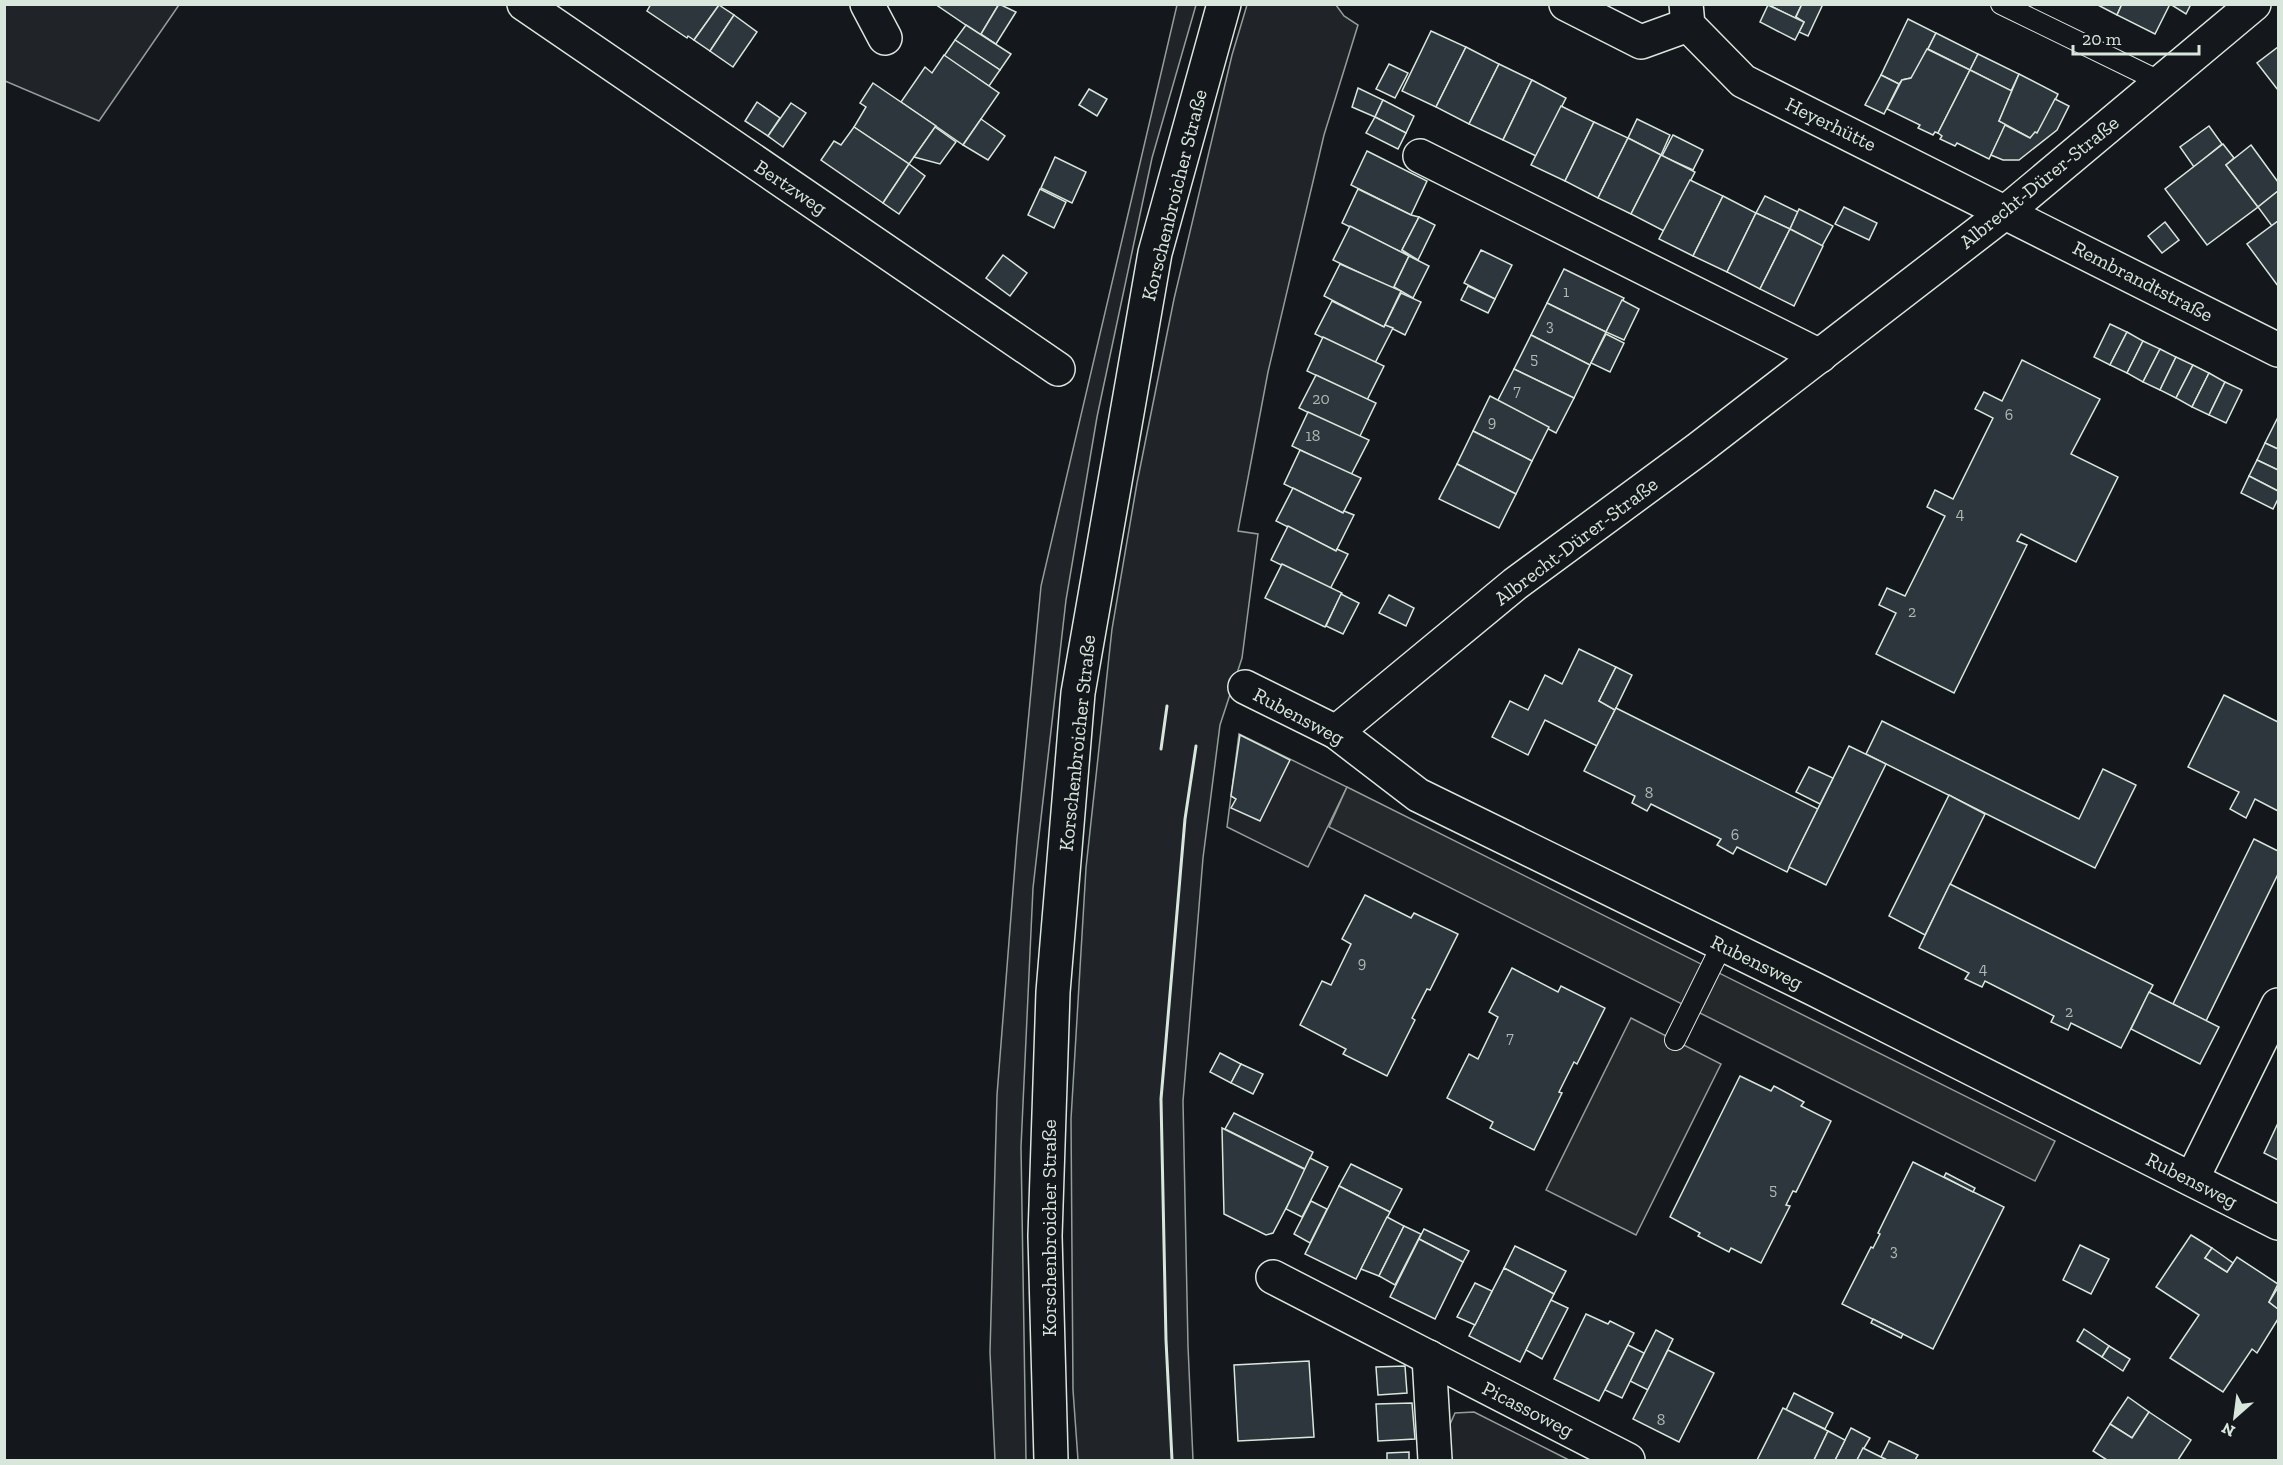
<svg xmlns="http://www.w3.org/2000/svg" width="2283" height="1465" viewBox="0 0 2283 1465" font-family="'Zilla Slab',serif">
<rect width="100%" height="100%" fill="#14181c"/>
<!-- green -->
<g fill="#202428" stroke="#939e99" stroke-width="1.5">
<polygon points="4,5 5,4 179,5 99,121 5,81"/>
<polygon points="1177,5 1196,5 1152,158 1097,417 1066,600 1033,888 1021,1147 1026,1460 995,1460 990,1352 997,1095 1017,839 1041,586"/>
<polygon points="1247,5 1336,5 1344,16 1358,25 1324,135 1268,372 1238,531 1258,534 1242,658 1220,725 1203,858 1183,1101 1188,1346 1193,1460 1078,1460 1073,1390 1071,1119 1086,868 1112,629 1137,483 1174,299 1232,55"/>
<polygon points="1239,734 1347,787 1308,867 1227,827"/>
<polygon points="1474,1412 1569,1460 1448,1460 1447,1431 1455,1413"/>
</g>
<!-- parking -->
<g fill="#24282b" stroke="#939e99" stroke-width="1.5">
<polygon points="1347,787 2055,1141 2035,1181 1329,827"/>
<polygon points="1631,1018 1721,1064 1636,1235 1546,1190"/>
</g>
<!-- building -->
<g fill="#2c363c" stroke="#d8e6dc" stroke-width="1.5">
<polygon points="651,4 718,4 719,5 694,40 688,36 687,38 647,11"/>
<polygon points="935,4 999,4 981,34 982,36"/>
<polygon points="999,4 1016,12 996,44 981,34"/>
<polygon points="1767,4 1802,4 1795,18"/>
<polygon points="1802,4 1823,4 1808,36 1799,32 1804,22 1796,17"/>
<polygon points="2096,4 2122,4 2117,15"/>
<polygon points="2122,4 2170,4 2155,34 2117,15"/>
<polygon points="2170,4 2191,4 2186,14"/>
<polygon points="719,5 734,15 710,51 694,40"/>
<polygon points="1768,5 1804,22 1795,40 1760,22"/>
<polygon points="734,15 757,32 733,67 710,51"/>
<polygon points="1908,19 1936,33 1916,72 1911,78 1902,80 1899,84 1881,75"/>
<polygon points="966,25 1011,54 1000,70 955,40"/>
<polygon points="1431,31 1466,47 1436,107 1402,91"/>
<polygon points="1936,33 1978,54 1970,70 1928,49"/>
<polygon points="955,40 1000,70 989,86 944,56"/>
<polygon points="1466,47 1499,64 1469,124 1436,107"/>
<polygon points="2278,47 2278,90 2257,63"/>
<polygon points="1927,49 1970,70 1938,133 1935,132 1933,135 1918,128 1920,125 1887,109 1902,80 1911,78"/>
<polygon points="1978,54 2019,74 2011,91 1970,70"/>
<polygon points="944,55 999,93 963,145 901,102 925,67 932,73"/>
<polygon points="1389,64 1408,73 1395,98 1376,89"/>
<polygon points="1499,64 1532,80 1503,140 1469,124"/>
<polygon points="1970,70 2012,91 1999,121 2006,124 1989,159 1957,143 1955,146 1940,139 1942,136 1938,133"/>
<polygon points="2019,74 2058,94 2041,129 2030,138 1999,121"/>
<polygon points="1881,75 1899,84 1884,114 1865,105"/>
<polygon points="1532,80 1566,98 1536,156 1503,140"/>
<polygon points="873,83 936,126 909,164 854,127 866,107 860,103"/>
<polygon points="1358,88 1383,100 1375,117 1352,107"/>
<polygon points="1089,89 1107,99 1097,116 1079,105"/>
<polygon points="2055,99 2069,106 2057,130 2019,160 2003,160 1991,155 2005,125 2030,138 2035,132 2037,133"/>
<polygon points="1383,100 1414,116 1406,133 1375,117"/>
<polygon points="757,102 780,118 768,136 745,121"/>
<polygon points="791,103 806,113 783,147 768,136"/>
<polygon points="1561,106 1594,122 1565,181 1531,165"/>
<polygon points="1375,117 1406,133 1398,149 1366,133"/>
<polygon points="981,119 1005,136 988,160 963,145"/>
<polygon points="1637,119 1670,135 1661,155 1628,138"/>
<polygon points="1594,122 1628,138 1598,198 1565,181"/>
<polygon points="2209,126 2222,144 2194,167 2180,147"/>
<polygon points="854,127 909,164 883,203 821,160 834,141 841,145"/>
<polygon points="935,127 956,142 940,164 914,157"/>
<polygon points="1673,135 1703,150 1693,170 1662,156"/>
<polygon points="1628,138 1661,155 1631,214 1598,198"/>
<polygon points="2223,144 2234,158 2226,165 2258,207 2207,245 2165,189"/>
<polygon points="2251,145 2278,182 2278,191 2258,207 2226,165"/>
<polygon points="1367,151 1427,181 1411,215 1351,185"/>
<polygon points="1661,155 1695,172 1664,231 1631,214"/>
<polygon points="1055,157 1086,172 1072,203 1041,188"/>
<polygon points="909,164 925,176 899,214 883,203"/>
<polygon points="1690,180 1723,196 1693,256 1659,239"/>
<polygon points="1040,189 1066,202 1054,228 1028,215"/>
<polygon points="1358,189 1411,215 1419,217 1402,250 1409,256 1342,223"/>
<polygon points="2278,191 2278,221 2272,226 2258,207"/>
<polygon points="1723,196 1756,213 1727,272 1693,256"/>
<polygon points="1765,196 1798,212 1790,229 1756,213"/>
<polygon points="1844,207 1877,223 1869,240 1835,224"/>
<polygon points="1799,209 1833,226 1822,246 1790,229"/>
<polygon points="1756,213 1790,229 1760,289 1727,272"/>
<polygon points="1419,217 1435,225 1418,260 1402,250"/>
<polygon points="2278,221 2278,286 2247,244"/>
<polygon points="2165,222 2179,240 2162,253 2148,236"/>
<polygon points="1350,226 1409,256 1393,289 1333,260"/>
<polygon points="1790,229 1823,246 1794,306 1760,289"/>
<polygon points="1481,250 1512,265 1495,299 1464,283"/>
<polygon points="1003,255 1027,273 1010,296 986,278"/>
<polygon points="1409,256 1429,266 1413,298 1394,287"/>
<polygon points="1340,264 1401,291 1384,327 1324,296"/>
<polygon points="1564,269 1624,298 1606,332 1547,303"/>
<polygon points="1468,286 1495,299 1488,313 1461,300"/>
<polygon points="1401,293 1421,302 1405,335 1385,325"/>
<polygon points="1622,300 1639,309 1624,340 1606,332"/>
<polygon points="1332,301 1384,327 1385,325 1393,328 1375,363 1315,334"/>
<polygon points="1547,303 1606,332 1590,365 1531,335"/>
<polygon points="2110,324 2127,332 2110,365 2094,357"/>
<polygon points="2127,332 2143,341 2127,373 2110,365"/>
<polygon points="1606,334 1624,343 1610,372 1591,363"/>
<polygon points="1531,335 1590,365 1574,398 1514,369"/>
<polygon points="1323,337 1384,366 1367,400 1307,371"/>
<polygon points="2143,341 2160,349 2143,382 2127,373"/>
<polygon points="2160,349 2176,357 2160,390 2143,382"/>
<polygon points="2176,357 2193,365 2176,398 2160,390"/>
<polygon points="2022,360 2100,399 2071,454 2118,477 2076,562 2021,534 2017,541 2027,545 1954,693 1876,654 1896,613 1879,605 1887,588 1905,596 1945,516 1927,507 1935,490 1953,499 1993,418 1975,409 1984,392 2002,401"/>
<polygon points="2193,365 2209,373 2192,407 2176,398"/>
<polygon points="1514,369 1574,398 1556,433 1497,402"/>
<polygon points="2209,373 2225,382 2209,415 2192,407"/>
<polygon points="1316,375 1376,403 1359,438 1299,408"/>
<polygon points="2225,382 2242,390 2226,423 2209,415"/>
<polygon points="1490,396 1549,427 1532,461 1473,431"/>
<polygon points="1308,412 1369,440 1351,475 1292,446"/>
<polygon points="2278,417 2278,449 2265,443"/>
<polygon points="1473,431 1532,461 1516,494 1457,464"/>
<polygon points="2265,443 2278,449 2278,470 2257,460"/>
<polygon points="1300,450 1361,478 1343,513 1284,484"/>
<polygon points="2257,460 2278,470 2278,491 2249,476"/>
<polygon points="1457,464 1516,494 1499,528 1439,499"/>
<polygon points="2249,476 2278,491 2278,499 2273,509 2241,493"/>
<polygon points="1293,488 1343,513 1344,511 1354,515 1336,551 1276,521"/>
<polygon points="1288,526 1336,551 1337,549 1348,554 1330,589 1271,560"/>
<polygon points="1282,564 1342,593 1325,627 1265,598"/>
<polygon points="1341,594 1359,603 1343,634 1326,626"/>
<polygon points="1389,595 1414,608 1406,626 1379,613"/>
<polygon points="1579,649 1616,667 1599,701 1615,710 1597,746 1545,720 1528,755 1492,737 1510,701 1528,710 1545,675 1562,684"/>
<polygon points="1616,667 1632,675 1615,710 1599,701"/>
<polygon points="2224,695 2278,722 2278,811 2255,799 2246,818 2230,809 2239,792 2188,767"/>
<polygon points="1616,708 1818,809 1787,872 1737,847 1733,854 1717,845 1721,839 1651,804 1647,811 1632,803 1635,796 1584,771"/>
<polygon points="1882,721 2079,819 2103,769 2136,785 2095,868 1866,754"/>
<polygon points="1240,735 1290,760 1260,821 1231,808 1236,799 1231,796"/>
<polygon points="1849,746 1886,764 1826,885 1789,867"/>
<polygon points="1809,767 1833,778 1820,804 1796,792"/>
<polygon points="1949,795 1985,814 1925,935 1889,916"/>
<polygon points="2254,839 2278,851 2278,874 2206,1021 2173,1004"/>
<polygon points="1950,884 2153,985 2121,1048 2071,1023 2068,1030 2051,1022 2054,1016 1985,981 1982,987 1965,979 1969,973 1919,948"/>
<polygon points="1365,895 1411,918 1414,913 1458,934 1430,990 1427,989 1412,1018 1415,1020 1387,1076 1343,1054 1346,1049 1300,1025 1322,981 1331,985 1351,944 1342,939"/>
<polygon points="1512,968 1558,992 1561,986 1605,1008 1577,1064 1574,1062 1559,1092 1562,1093 1534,1150 1490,1128 1493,1122 1447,1098 1469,1054 1478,1059 1498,1017 1489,1012"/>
<polygon points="2149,992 2219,1027 2200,1064 2131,1029"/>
<polygon points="1220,1053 1241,1064 1231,1083 1210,1072"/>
<polygon points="1241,1064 1263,1074 1253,1094 1231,1083"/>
<polygon points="1740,1076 1771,1091 1774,1086 1804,1102 1801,1106 1831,1121 1796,1192 1793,1191 1786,1205 1790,1206 1761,1263 1731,1248 1729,1252 1698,1236 1700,1233 1670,1217"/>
<polygon points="1234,1113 1313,1152 1305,1169 1225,1129"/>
<polygon points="2278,1123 2278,1160 2264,1153"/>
<polygon points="1222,1128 1306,1170 1273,1233 1266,1235 1224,1214"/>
<polygon points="1310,1158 1328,1167 1302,1217 1286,1209"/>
<polygon points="1913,1162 2004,1207 1933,1349 1842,1304 1871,1247 1873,1248 1880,1234 1878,1233"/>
<polygon points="1351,1164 1402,1189 1390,1212 1339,1186"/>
<polygon points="1946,1173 1975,1188 1973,1192 1944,1177"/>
<polygon points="1339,1186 1390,1212 1356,1279 1305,1254"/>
<polygon points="1311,1201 1327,1209 1310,1243 1294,1234"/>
<polygon points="1387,1217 1404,1226 1379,1276 1361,1269"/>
<polygon points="1404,1226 1421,1234 1395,1285 1379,1276"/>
<polygon points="1424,1229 1469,1251 1463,1262 1419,1239"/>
<polygon points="2191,1235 2212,1248 2205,1258 2227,1272 2237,1257 2278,1284 2269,1302 2278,1309 2278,1319 2257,1353 2252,1349 2223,1392 2170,1358 2199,1315 2156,1287"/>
<polygon points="1419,1239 1463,1262 1435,1319 1390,1297"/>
<polygon points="2080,1245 2109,1259 2091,1294 2063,1280"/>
<polygon points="1515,1246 1566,1271 1554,1294 1504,1268"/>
<polygon points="2212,1248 2233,1263 2227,1272 2205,1258"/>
<polygon points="1504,1268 1554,1294 1520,1362 1469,1336"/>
<polygon points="1475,1283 1492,1291 1475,1325 1457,1317"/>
<polygon points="2277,1289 2278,1290 2278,1309 2269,1302"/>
<polygon points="1551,1300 1568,1308 1542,1359 1526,1350"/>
<polygon points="1586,1314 1608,1324 1610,1321 1634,1333 1599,1401 1554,1379"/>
<polygon points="1873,1319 1903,1334 1901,1338 1871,1323"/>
<polygon points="2084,1329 2109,1346 2102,1357 2077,1341"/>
<polygon points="1656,1330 1673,1339 1648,1390 1630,1381"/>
<polygon points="1628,1345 1644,1353 1622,1398 1605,1390"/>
<polygon points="2109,1346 2130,1359 2123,1371 2102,1357"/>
<polygon points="1668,1350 1714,1373 1679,1442 1633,1419"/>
<polygon points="1309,1361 1314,1437 1238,1441 1234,1365"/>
<polygon points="1405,1366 1407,1393 1378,1395 1376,1367"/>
<polygon points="1794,1393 1833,1413 1825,1429 1786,1410"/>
<polygon points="2128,1397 2149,1412 2132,1438 2110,1424"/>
<polygon points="1412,1403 1415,1439 1378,1441 1376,1404"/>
<polygon points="1783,1408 1828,1431 1814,1460 1757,1460"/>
<polygon points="2149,1412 2191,1440 2178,1460 2107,1460 2093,1451 2110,1424 2132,1438"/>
<polygon points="1851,1428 1870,1438 1857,1460 1835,1460"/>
<polygon points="1828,1431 1845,1440 1835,1460 1814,1460"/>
<polygon points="1889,1441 1918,1455 1915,1460 1887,1460 1881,1457"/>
<polygon points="1863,1448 1887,1460 1857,1460"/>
<polygon points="1409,1452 1409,1460 1387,1460 1387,1453"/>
</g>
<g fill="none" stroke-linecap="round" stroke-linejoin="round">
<!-- service casing -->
<g stroke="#d8e6dc" stroke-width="22">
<g id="service">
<polyline points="2001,4 2161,82"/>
<polyline points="1675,1040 1722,945"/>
</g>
</g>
<!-- minor casing -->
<g stroke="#d8e6dc" stroke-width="36">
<g id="minor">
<polyline points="524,4 1058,369"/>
<polyline points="867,4 885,38"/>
<polyline points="1566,4 1641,42 1688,25"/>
<polyline points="1686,4 1688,25 1743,81 2278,350"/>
<polyline points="1420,156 1820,356"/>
<polyline points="1245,687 1336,732 1418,795 1814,989 2278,1223"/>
<polyline points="1336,732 1515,584 1697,450 2007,211 2254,4"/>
<polyline points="2192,1179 2278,1005"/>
<polyline points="1273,1277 1628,1460"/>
<polyline points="1429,1357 1435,1460"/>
</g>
</g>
<!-- secondary casing -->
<g stroke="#d8e6dc" stroke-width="36">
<polyline id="secondary" points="1051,1460 1045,1236 1053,992 1078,693 1155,253 1224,4"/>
</g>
<!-- service -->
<use href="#service" stroke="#14181c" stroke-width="20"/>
<!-- minor -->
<use href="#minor" stroke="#14181c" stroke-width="33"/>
<!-- secondary -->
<use href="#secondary" stroke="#14181c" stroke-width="33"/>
<!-- wall -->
<g stroke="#d8e6dc" stroke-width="3">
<polyline points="1161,749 1167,706"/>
<polyline points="1172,1460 1166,1340 1161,1099 1185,819 1196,746"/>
</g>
</g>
<g text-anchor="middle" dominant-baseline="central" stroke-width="4.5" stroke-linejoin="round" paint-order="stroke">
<!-- number labels -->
<g font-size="16" fill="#adbab4">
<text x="1566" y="291">1</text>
<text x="1550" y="325">3</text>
<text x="1534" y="358">5</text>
<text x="1517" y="390">7</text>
<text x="1321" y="398">20</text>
<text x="2009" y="414">6</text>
<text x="1492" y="421">9</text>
<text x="1313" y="435">18</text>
<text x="1960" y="513">4</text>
<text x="1912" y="611">2</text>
<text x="1649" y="792">8</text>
<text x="1735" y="834">6</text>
<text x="1362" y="962">9</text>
<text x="1983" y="968">4</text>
<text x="2069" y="1011">2</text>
<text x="1510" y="1037">7</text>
<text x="1773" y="1189">5</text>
<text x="1894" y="1250">3</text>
<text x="1661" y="1419">8</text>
</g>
<!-- street labels -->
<g font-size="20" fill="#d8e6dc" stroke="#14181c">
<text transform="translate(1831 124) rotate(26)">Heyerhütte</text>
<text transform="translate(2039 182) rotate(-39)">Albrecht-Dürer-Straße</text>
<text transform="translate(791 187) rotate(34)">Bertzweg</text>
<text transform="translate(1174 195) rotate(-76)">Korschenbroicher Straße</text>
<text transform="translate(2143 281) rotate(27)">Rembrandtstraße</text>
<text transform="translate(1576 541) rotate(-37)">Albrecht-Dürer-Straße</text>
<text transform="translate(1299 716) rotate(28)">Rubensweg</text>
<text transform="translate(1077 743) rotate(-84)">Korschenbroicher Straße</text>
<text transform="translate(1757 962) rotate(26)">Rubensweg</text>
<text transform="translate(2192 1180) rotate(27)">Rubensweg</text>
<text transform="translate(1049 1228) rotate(-90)">Korschenbroicher Straße</text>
<text transform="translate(1528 1409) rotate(27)">Picassoweg</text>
</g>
</g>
<!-- border -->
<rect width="2283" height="1465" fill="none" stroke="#d8e6dc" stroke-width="12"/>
<!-- north arrow -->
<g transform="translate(2235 1417) rotate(208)" stroke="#14181c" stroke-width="4.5" paint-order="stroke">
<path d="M0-4.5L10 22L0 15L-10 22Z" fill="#d8e6dc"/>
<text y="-9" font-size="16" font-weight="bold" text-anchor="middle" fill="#d8e6dc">N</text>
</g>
<!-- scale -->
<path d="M2073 45v9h126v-9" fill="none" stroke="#d8e6dc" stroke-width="3"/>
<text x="2082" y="45" font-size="18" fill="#d8e6dc" stroke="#14181c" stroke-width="4.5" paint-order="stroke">20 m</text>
</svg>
